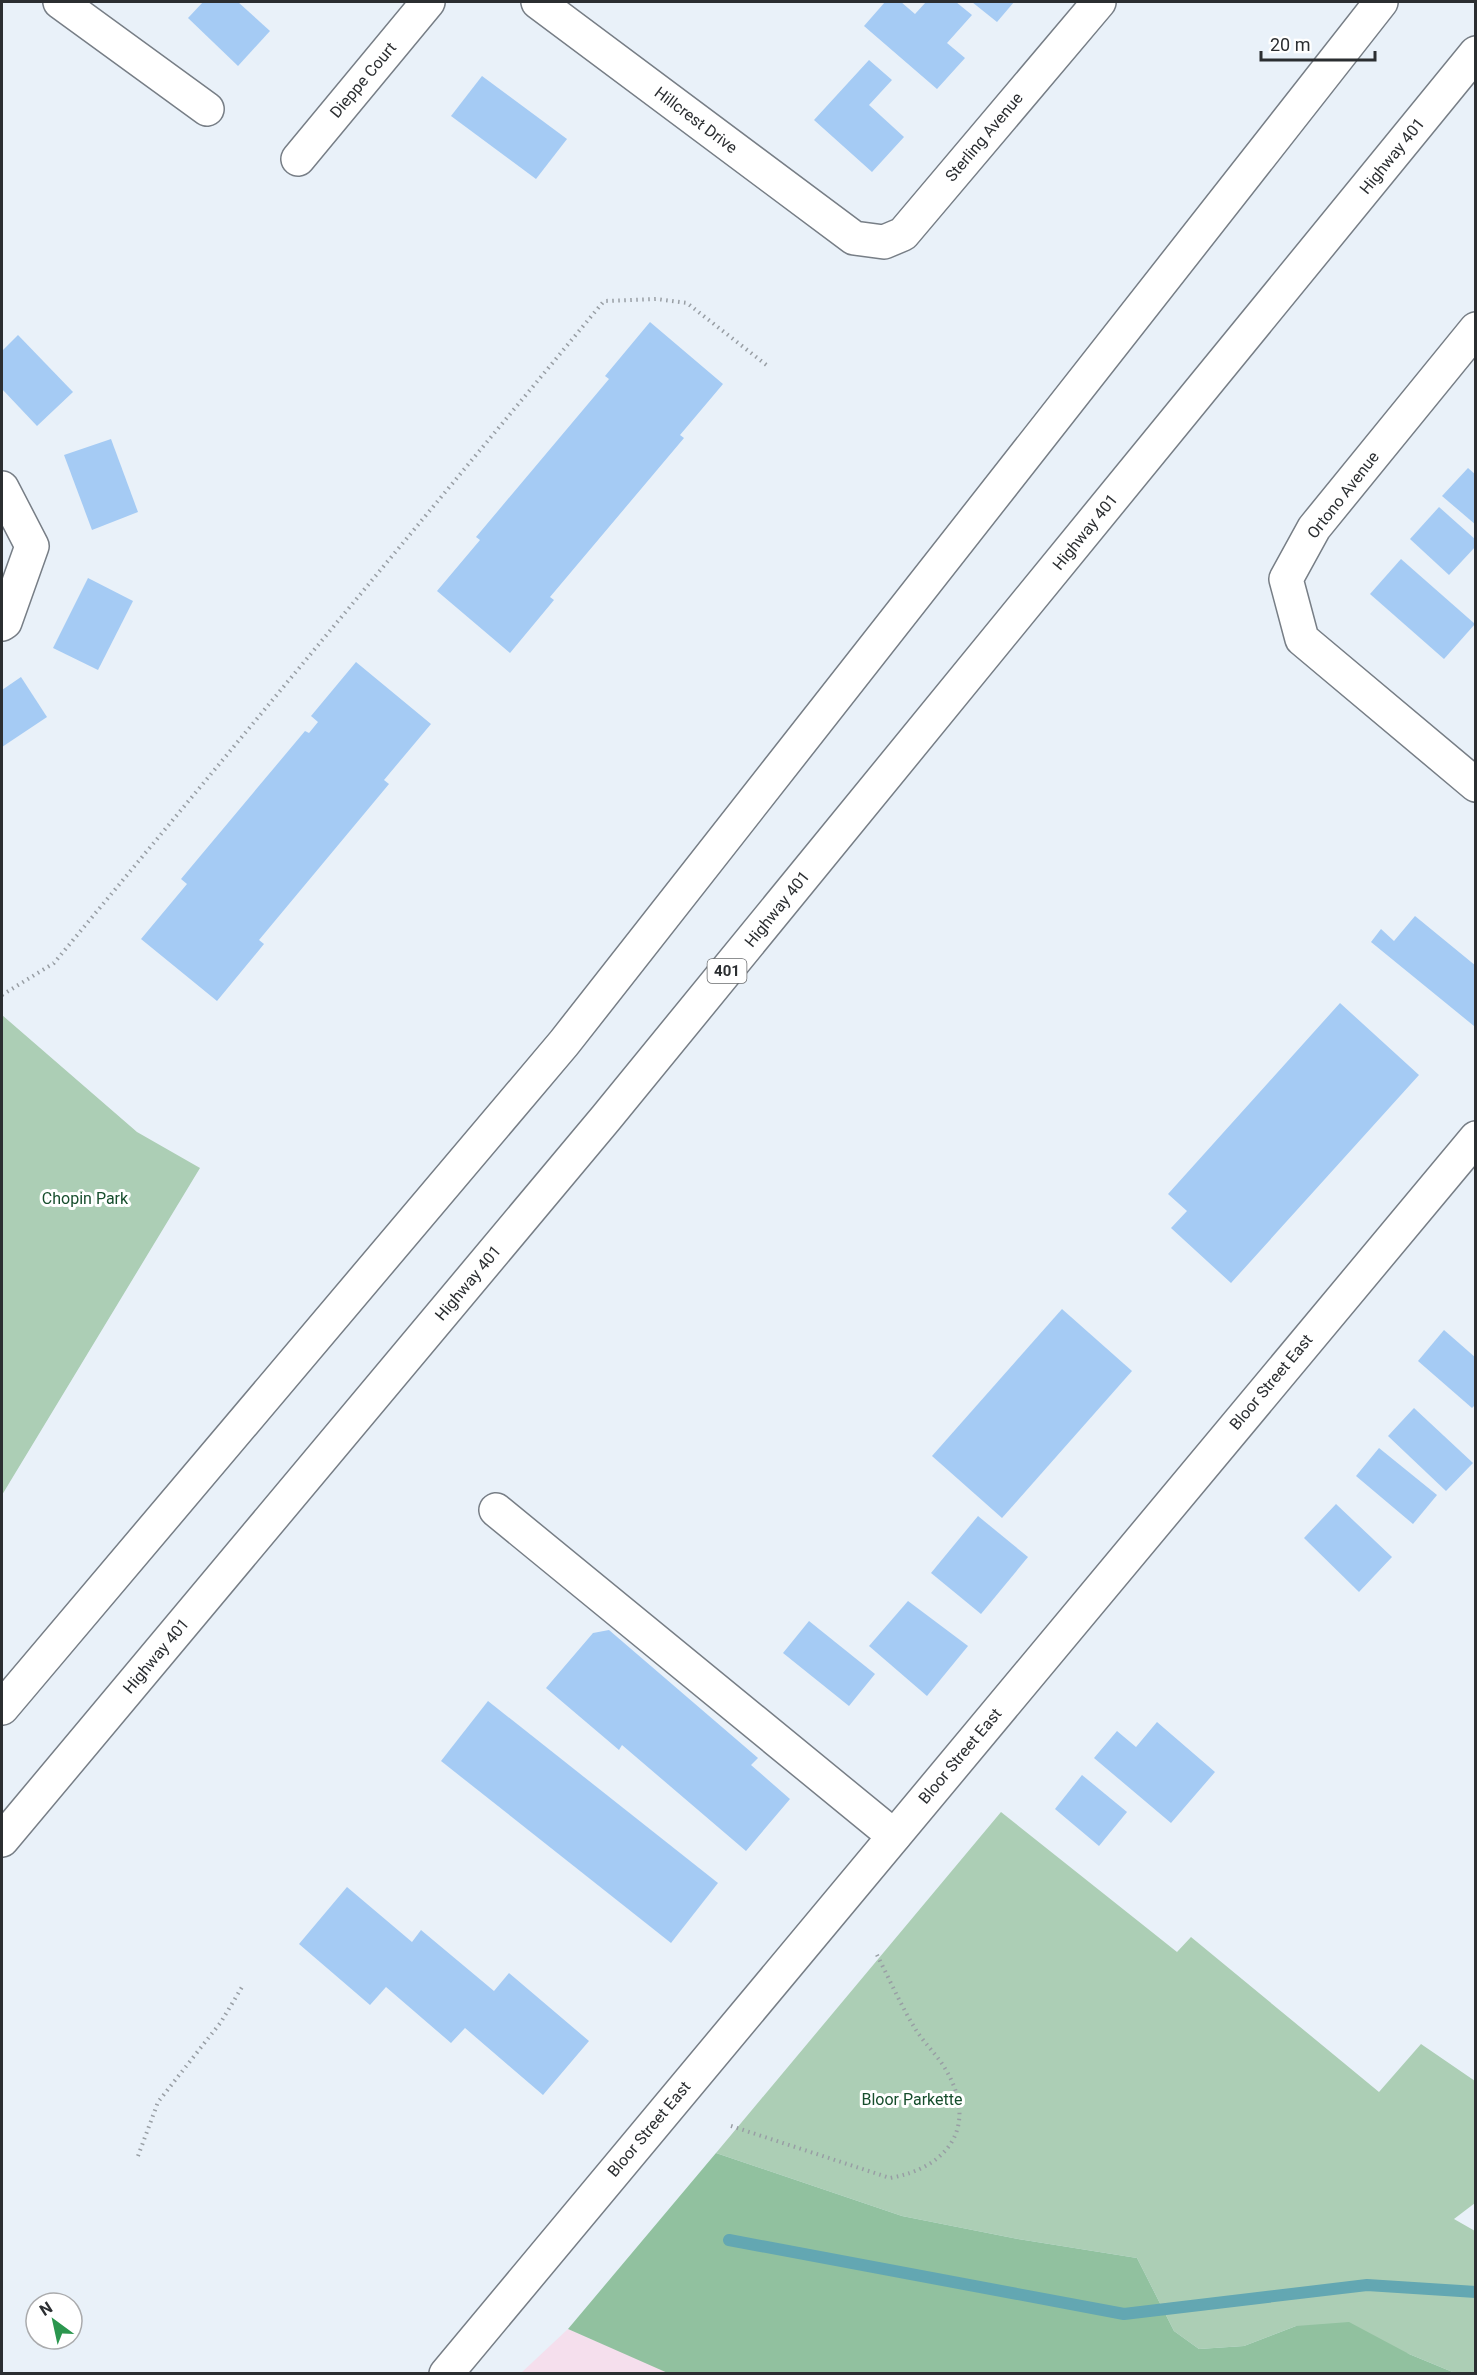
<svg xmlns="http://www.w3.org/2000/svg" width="1477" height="2375" viewBox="0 0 1477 2375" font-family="Roboto,sans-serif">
<rect width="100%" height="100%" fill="#e9f1f9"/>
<!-- industrial -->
<polygon fill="#f5dfed" points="568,2329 670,2373 520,2374"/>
<!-- green -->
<g fill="#acceb5">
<polygon points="2,1015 137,1132 200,1168 2,1495"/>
<polygon points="1001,1812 1177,1952 1191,1937 1379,2092 1421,2044 1475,2081 1475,2203 1454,2219 1475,2231 1475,2373 1455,2373 1409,2354 1296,2326 1244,2346 1199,2349 1174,2331 1137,2258 1018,2239 902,2216 716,2153"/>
</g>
<!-- forest -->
<polygon fill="#91c19f" points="716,2153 902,2216 1018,2239 1137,2258 1174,2331 1199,2349 1244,2346 1296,2326 1349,2322 1409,2354 1455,2373 670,2374 568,2329"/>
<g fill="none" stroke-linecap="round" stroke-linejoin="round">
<!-- stream -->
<polyline stroke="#63a7b2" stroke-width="12" points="729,2240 1124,2314 1367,2285 1476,2292"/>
</g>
<!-- building -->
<g fill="#a5cbf4">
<polygon points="203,2 238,2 270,31 238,66 188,18"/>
<polygon points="885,2 901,2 915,14 926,2 956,2 972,15 947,43 965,58 937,89 864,26"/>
<polygon points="972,2 1014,2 997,22"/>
<polygon points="869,60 892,80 869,105 904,137 872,172 814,120"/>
<polygon points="482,76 567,139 536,179 451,116"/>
<polygon points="650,322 723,384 680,435 684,438 550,597 554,600 510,653 437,591 480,540 476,537 609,379 605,376"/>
<polygon points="18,335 73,392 37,426 2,389 2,351"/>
<polygon points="111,439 138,512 92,530 64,455"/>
<polygon points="1468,468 1476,475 1476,525 1442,496"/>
<polygon points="1439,507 1476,540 1476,546 1449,575 1410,539"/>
<polygon points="1401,559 1475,624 1444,659 1370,594"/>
<polygon points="88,578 133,601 98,670 53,648"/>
<polygon points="356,662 431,724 384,780 389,784 259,940 264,944 217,1001 141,939 187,884 181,879 305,731 309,733 318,722 311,716"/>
<polygon points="21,677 47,717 2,747 2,690"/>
<polygon points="1415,916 1476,966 1474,1026 1371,942 1381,929 1394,941"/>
<polygon points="1340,1003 1419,1075 1231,1283 1171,1228 1187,1211 1168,1194"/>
<polygon points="1062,1309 1132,1371 1002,1518 932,1456"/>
<polygon points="1444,1330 1476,1358 1476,1404 1472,1408 1418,1361"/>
<polygon points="1414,1408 1473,1463 1446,1491 1388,1436"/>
<polygon points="1379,1448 1437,1495 1413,1524 1356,1476"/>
<polygon points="1336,1504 1392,1557 1359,1592 1304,1538"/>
<polygon points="978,1516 1028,1557 981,1614 931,1573"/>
<polygon points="908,1601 968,1646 927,1696 869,1646"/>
<polygon points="809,1621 875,1674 849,1706 783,1653"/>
<polygon points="609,1630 758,1758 751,1765 790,1799 746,1851 622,1745 619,1750 546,1688 593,1633"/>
<polygon points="488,1701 718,1883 671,1943 441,1761"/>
<polygon points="1157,1722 1215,1772 1171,1823 1094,1758 1117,1731 1136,1747"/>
<polygon points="1082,1775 1127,1812 1099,1846 1055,1809"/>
<polygon points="347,1887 412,1942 421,1930 494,1991 509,1973 589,2041 543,2095 465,2028 451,2043 386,1987 370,2005 299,1944"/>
</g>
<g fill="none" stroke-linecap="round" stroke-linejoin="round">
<!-- minor casing -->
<g stroke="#777e86" stroke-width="36">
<g id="minor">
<polyline points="60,2 207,109"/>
<polyline points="538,2 854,238 884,242 903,234 1099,2"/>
<polyline points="298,159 428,2"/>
<polyline points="1476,329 1314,528 1286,579 1302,639 1476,785"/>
<polyline points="2,488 32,546 5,622 2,624"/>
<polyline points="496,1510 894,1836"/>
</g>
</g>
<!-- major casing -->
<g stroke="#777e86" stroke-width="36">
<polyline id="major" points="446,2374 1476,1138"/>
</g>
<!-- highway casing -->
<g stroke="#777e86" stroke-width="36">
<g id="highway">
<polyline points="2,1708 564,1043 1381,2"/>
<polyline points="2,1840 606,1118 1476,53"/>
</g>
</g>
<!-- path -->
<g stroke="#989ea4" stroke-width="4" stroke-dasharray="1.5 4.5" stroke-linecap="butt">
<polyline points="2,995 54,963 604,301 657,299 687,303 769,367"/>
<path d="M 731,2126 L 890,2178 C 948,2168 979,2126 946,2070 C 938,2056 925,2044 916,2030 C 901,2006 889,1978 876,1953"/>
<polyline points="138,2156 158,2102 221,2022 242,1987"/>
</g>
<!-- minor -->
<use href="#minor" stroke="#fff" stroke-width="33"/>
<!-- major -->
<use href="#major" stroke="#fff" stroke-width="33"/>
<!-- highway -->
<use href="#highway" stroke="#fff" stroke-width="33"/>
</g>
<g text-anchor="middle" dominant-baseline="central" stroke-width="6" stroke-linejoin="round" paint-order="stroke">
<!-- shield labels -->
<rect fill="#fff" stroke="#6b6d6f" stroke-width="1.5" x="707.5" y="959" width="39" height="24" rx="4.5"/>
<g font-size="15" font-weight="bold" fill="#2b2e31">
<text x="727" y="971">401</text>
</g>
<!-- street labels -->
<g font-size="16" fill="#2b2e31" stroke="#fff">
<text transform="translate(363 80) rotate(-50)">Dieppe Court</text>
<text transform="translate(696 120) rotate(37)">Hillcrest Drive</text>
<text transform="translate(984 137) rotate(-50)">Sterling Avenue</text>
<text transform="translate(1392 156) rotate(-51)">Highway 401</text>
<text transform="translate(1343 495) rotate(-52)">Ortono Avenue</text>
<text transform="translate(1085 532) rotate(-51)">Highway 401</text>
<text transform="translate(777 909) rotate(-51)">Highway 401</text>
<text transform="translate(468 1283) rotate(-50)">Highway 401</text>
<text transform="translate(1271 1382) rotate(-50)">Bloor Street East</text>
<text transform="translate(156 1656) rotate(-50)">Highway 401</text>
<text transform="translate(960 1756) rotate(-50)">Bloor Street East</text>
<text transform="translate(649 2129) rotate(-50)">Bloor Street East</text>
</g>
<!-- park labels -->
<g font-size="16" fill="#174e2d" stroke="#fff">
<text x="85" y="1198">Chopin Park</text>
<text x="912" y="2099">Bloor Parkette</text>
</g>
</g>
<!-- border -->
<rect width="1477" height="2375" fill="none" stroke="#2b2e31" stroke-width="6"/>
<!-- north arrow -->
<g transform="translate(54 2321) rotate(327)"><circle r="28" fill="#ffffff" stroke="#aaabad" stroke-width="1.5"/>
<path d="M0-4.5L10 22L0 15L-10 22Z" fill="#2b964e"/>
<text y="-9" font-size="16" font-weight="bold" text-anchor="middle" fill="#2b2e31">N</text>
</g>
<!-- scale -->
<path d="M1261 51v9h114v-9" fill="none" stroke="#2b2e31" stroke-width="3"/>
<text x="1270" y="51" font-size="18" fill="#2b2e31" stroke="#ffffff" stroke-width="4.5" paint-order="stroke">20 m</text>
</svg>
